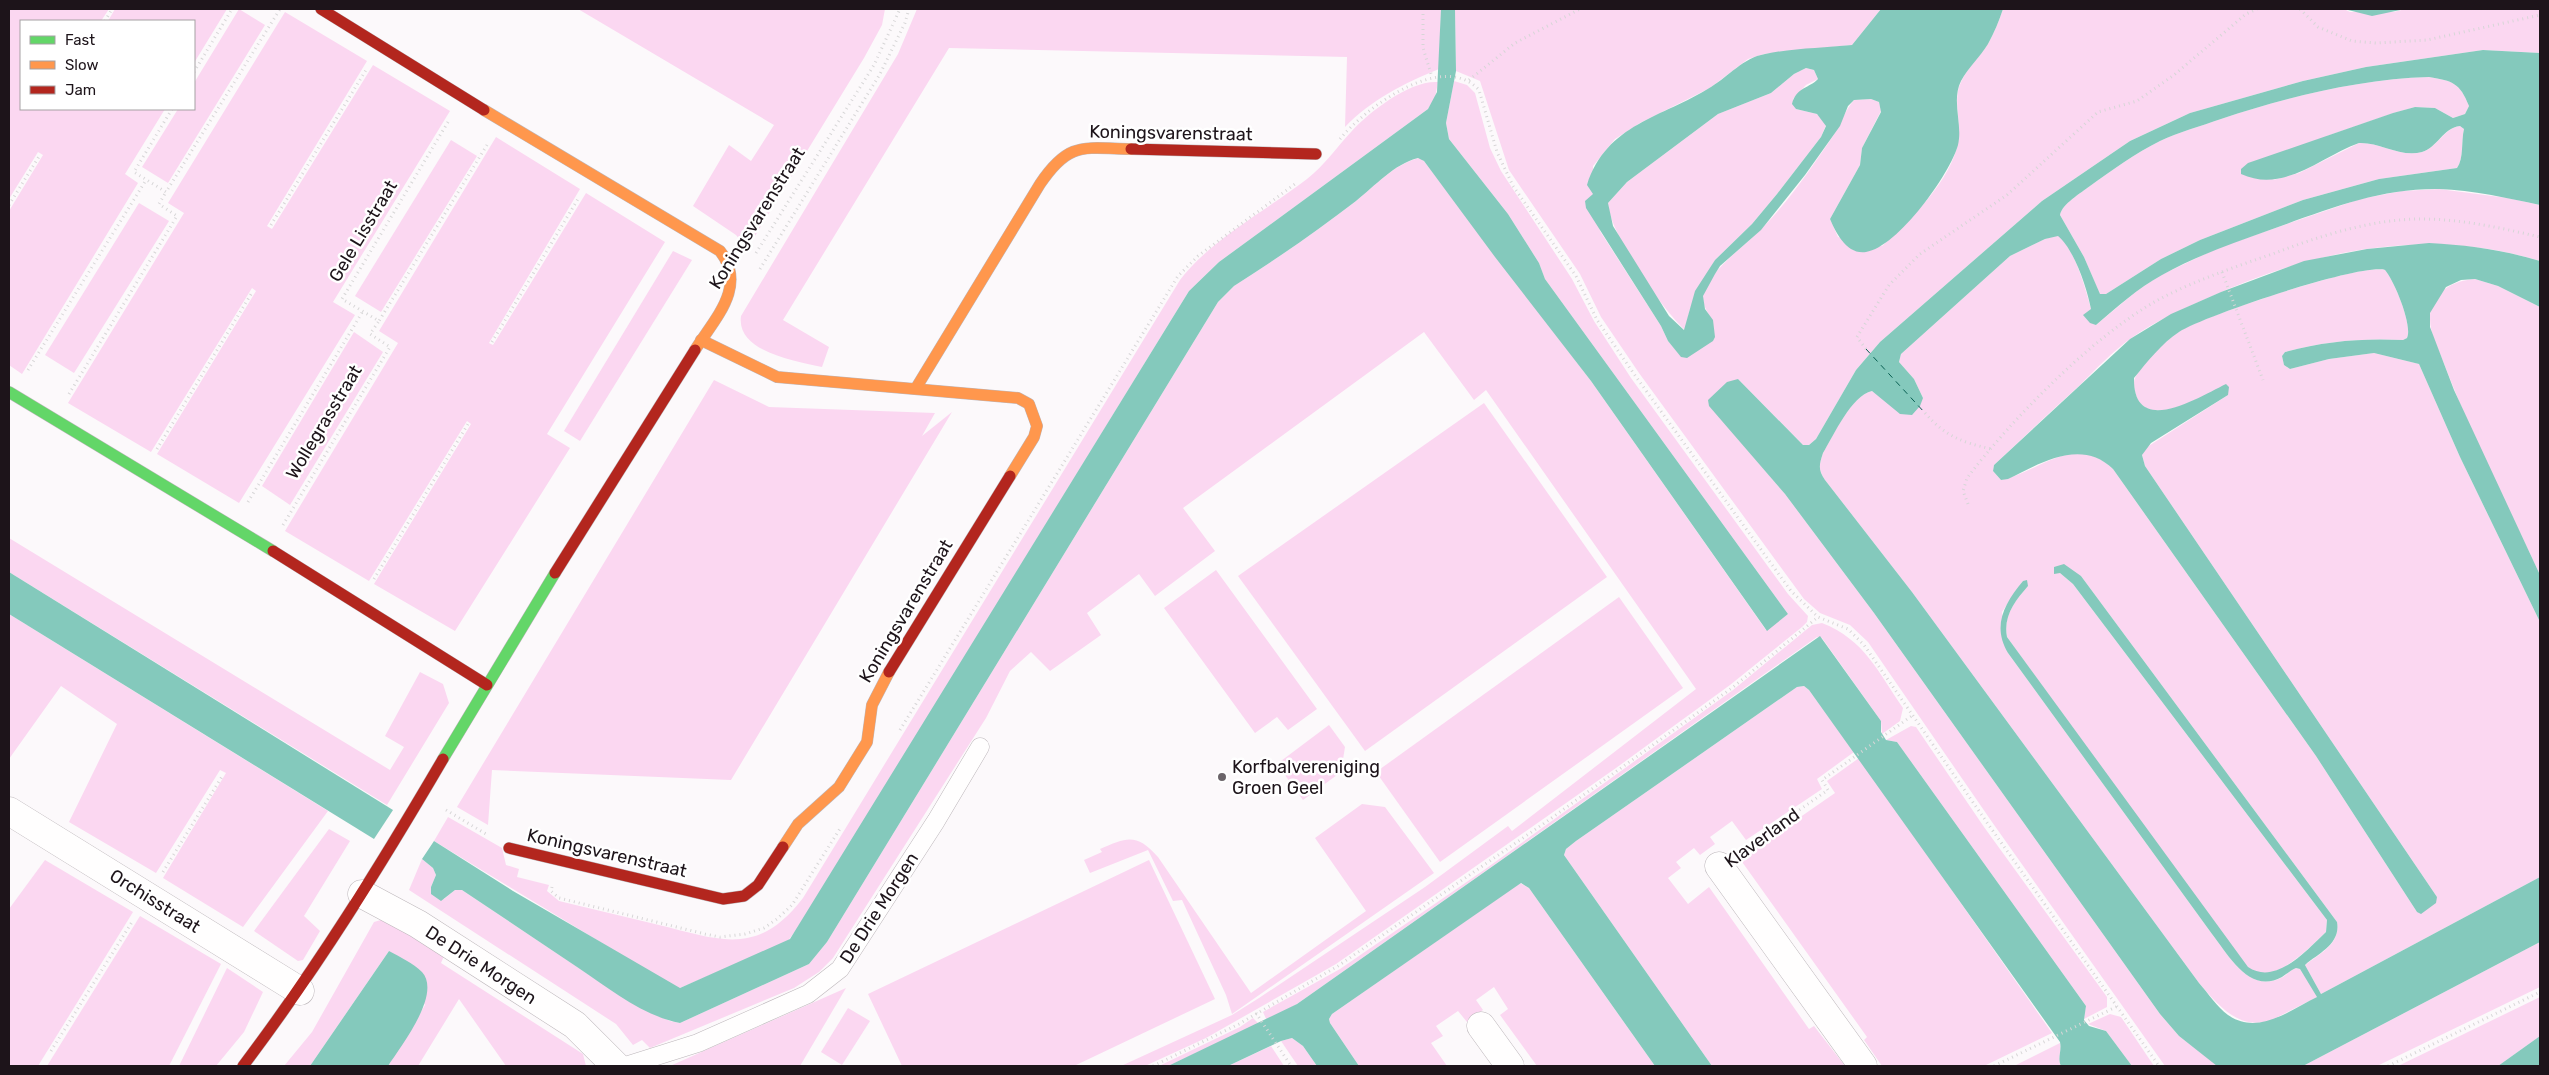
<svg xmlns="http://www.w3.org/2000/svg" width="2549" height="1075" viewBox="0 0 2549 1075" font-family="Rubik,sans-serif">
<rect width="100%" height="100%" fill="#fcf9fb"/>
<!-- green -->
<g fill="#fbd7f1">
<polygon points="9,9 109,9 101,21 21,21 21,109 165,109 125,174 138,183 22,374 9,365 9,211 43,155 38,152 9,199"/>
<polygon points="115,9 227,9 194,63 194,21 108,21"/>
<polygon points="239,9 265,25 168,183 142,167 178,109 194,109 194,83"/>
<polygon points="578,9 885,9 882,25 864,58 747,249 736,235 693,206 729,145 751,161 774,125"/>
<path d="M 917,9 L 1441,9 L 1439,69 C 1404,83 1371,100 1345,127 L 1347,57 L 949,48 L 783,320 L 829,347 L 822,367 C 796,361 736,352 741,316 L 898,54 Z"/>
<path d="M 1455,9 L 1881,9 L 1852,45 L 1764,54 L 1748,59 L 1710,88 L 1640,123 L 1615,139 L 1593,166 L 1593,194 L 1600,231 L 1661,326 L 1668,341 L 1681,356 L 1713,328 C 1713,316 1702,309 1703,296 C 1706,273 1745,246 1760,230 C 1787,204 1812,167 1833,136 C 1841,124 1845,110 1854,100 L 1871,99 L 1879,102 L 1881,111 L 1862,148 L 1860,165 L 1830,219 L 1838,237 L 1882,246 C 1909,221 1952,180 1958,142 C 1962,123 1952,100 1961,82 C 1967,68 1980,57 1988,44 C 1994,33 1999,21 2003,9 L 2344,9 L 2350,12 L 2394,12 L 2405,9 L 2540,9 L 2540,53 L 2483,50 L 2366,67 L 2303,81 L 2190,113 L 2130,141 L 2042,201 L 1880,342 L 1856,370 L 1816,439 L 1809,445 L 1803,445 L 1738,379 L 1710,406 L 1785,494 L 1874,613 L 2160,1014 L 2179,1036 L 2218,1066 L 2165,1066 L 1992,822 L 1868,642 L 1850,625 L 1820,613 L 1804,599 L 1639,373 L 1601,317 L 1580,274 L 1509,170 L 1480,81 L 1456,71 Z"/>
<polygon points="285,12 367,61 267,226 272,229 373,65 450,111 333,302 355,315 239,503 157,454 256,291 252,288 151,452 68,403 184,213 168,203"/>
<path d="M 1806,68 L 1814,70 L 1818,79 L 1806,85 L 1793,99 L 1796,109 L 1817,114 L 1826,125 L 1821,137 L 1777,194 L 1752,224 L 1715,260 L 1690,309 L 1685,330 C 1662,309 1609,233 1608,203 L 1627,182 L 1718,114 L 1771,93 L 1794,74 Z"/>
<path d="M 2429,77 C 2453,81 2460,83 2469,106 L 2465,114 L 2453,118 L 2435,108 L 2415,107 L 2394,113 L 2327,136 L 2273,180 L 2299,173 L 2359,143 C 2380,142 2401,158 2422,152 C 2437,148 2444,128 2460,126 L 2464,129 C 2461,141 2464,158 2457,168 L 2379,179 L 2303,200 L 2200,240 L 2161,259 L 2106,294 L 2100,295 L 2084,257 L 2060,215 C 2062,204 2081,193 2090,186 C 2112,170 2136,153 2160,141 C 2179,132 2201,126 2221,119 C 2288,97 2359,79 2429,77 Z"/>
<path d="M 1454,81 L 1467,85 L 1475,93 L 1490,148 L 1501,171 L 1572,279 L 1594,321 L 1631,378 L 1788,594 L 1808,616 L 1807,622 L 1802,627 L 1730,685 L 1616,768 L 1336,964 L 1206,1038 L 1145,1066 L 1121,1066 L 1232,1015 L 1259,998 L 1425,887 L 1508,826 L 1512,831 L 1696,689 L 1486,390 L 1474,400 L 1424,332 L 1183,508 L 1215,551 L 1155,596 L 1139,574 L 1087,613 L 1101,635 L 1050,671 L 1031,652 L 1010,671 L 986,718 L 833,958 L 819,972 L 794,988 L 650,1048 L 642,1040 L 633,1045 L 616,1024 L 409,890 L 422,859 L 433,868 L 436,875 L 431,887 L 444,899 L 455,890 L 462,890 L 624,998 L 670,1021 L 680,1023 L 809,964 L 827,942 L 1218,302 L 1234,286 C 1275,260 1317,231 1356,201 C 1375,186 1394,164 1419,158 L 1424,161 L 1591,381 L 1766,630 L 1788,614 L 1545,279 L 1539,263 L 1508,214 L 1449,139 L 1446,123 Z"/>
<path d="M 1438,82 L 1435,98 L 1428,109 L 1219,262 L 1189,291 L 800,925 L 787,942 L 680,988 L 676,988 L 434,841 L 448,817 L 502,848 L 506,865 L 519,869 L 517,877 L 549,885 L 547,891 L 559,901 C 592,909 626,917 659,925 C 720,940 758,957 803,898 L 1180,280 C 1210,240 1267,210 1307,179 C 1324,166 1337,147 1351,132 C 1369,112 1410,80 1438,82 Z"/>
<polygon points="496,137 580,189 489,343 493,345 586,193 665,242 547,434 570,448 455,631 374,584 471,424 467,421 369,581 285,531 398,343 379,331"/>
<polygon points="451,140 477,156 381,312 355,296"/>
<path d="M 2439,189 L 2508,198 L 2540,205 L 2540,261 C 2428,227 2316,249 2210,297 C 2183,309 2155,321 2130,339 C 2112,352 2096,369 2080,385 C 2051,411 2023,438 1994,465 L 1993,471 L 2001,480 C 2040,472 2074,432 2113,469 L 2316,756 L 2417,912 L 2437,897 L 2145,466 L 2142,455 L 2144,449 L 2228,395 L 2226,385 C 2205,394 2152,429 2137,398 C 2135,392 2132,382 2136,376 C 2147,359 2167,338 2185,328 C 2213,314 2360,263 2385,270 C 2394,280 2413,326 2407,338 L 2403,340 C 2362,338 2325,341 2285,352 L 2282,356 L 2284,365 L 2290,369 L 2329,359 L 2374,353 L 2419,364 L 2460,457 L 2540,622 L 2540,877 L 2321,994 L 2305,965 C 2319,954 2341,944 2337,922 L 2081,576 L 2060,573 L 2073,584 L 2327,920 L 2326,932 C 2310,947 2272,988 2248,968 C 2236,957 2227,940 2217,928 L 2007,637 C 2003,615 2015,601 2028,586 L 2023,581 L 2002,612 L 2008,653 L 2212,934 C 2229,956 2250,995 2283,977 C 2287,974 2291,970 2296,968 L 2300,969 L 2316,993 L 2317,997 L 2272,1020 C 2239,1031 2219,1006 2199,983 L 1912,592 L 1825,480 C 1818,470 1819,465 1823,453 C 1834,434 1851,396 1872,391 L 1881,397 L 1923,398 L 1914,379 L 1899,362 L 1901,354 L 2010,256 L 2045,239 L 2058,235 C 2079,254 2087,298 2096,325 L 2138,290 L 2161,275 L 2220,247 L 2360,199 L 2402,191 Z"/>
<polygon points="139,203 169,221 74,373 45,355"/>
<polygon points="673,251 692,260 580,441 564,431"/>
<path d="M 2475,279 L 2498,286 L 2540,307 L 2540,575 C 2508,506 2472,437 2445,366 C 2439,350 2429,333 2430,316 C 2430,292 2455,280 2475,279 Z"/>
<polygon points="354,332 383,352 290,505 262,486"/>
<polygon points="714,380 769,407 935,413 922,436 952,412 731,780 492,770 488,825 457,807"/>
<polygon points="1484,403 1607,577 1365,751 1238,576"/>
<polygon points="9,538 390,770 404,747 385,736 420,672 443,684 449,703 387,805 9,572"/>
<polygon points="1216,570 1317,709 1288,730 1277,717 1255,733 1164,608"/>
<polygon points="1619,597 1683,688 1440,862 1376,772"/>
<polygon points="9,614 328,811 243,927 163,878 226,773 220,770 156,873 69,822 117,724 61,686 9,759"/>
<path d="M 1822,623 C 1865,640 1878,672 1903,708 L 1900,721 L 1882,734 L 1881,721 L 1822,638 L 1817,637 L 1297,1004 L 1267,1021 L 1263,1012 L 1340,969 L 1484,870 L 1733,690 L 1812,625 Z"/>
<polygon points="1804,686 1809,690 1854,752 1817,779 1822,789 1746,840 1732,821 1710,837 1715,844 1700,855 1694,848 1676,862 1681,868 1668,878 1688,904 1709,887 1809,1029 1814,1026 1845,1066 1712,1066 1564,855 1566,849 1576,841 1797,687"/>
<polygon points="1329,725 1345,747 1341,772 1303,800 1277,764"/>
<polygon points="1911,726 1916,727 1984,827 2107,997 2107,1007 2084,1019 2086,1006 1897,742 1886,740"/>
<polygon points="1859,758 2052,1033 1984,1066 1882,1066 1864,1040 1867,1037 1740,859 1835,793 1827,781"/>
<path d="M 1362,804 L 1385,807 L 1434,873 L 1232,1014 L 1226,995 L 1182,900 L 1173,901 L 1148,850 L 1090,873 L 1084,860 L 1102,852 L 1100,849 C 1127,837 1137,833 1158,857 L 1251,993 L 1366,911 L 1315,838 Z"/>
<polygon points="329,829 350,841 304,916 320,931 303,960 298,961 254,931"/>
<polygon points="45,860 133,912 38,1066 9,1066 9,909"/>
<polygon points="1149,860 1215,999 1074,1066 902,1066 868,994"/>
<polygon points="1520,883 1529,888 1655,1066 1537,1066 1500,1015 1508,1009 1494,987 1476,1000 1483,1010 1467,1022 1458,1011 1436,1026 1443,1036 1431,1043 1447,1066 1359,1066 1330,1023 1329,1019 1332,1014"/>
<polygon points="140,916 221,964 169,1066 47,1066"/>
<polygon points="384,919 444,956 441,963 583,1054 586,1066 506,1066 459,999 418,1066 388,1066 425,1005 389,951 310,1066 284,1066 312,1032 374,922"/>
<polygon points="2540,942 2540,987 2377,1066 2303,1066"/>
<polygon points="227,968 263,992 244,1032 216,1066 179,1066"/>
<polygon points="846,988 800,1066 670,1066"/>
<polygon points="2540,997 2540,1036 2498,1066 2398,1066"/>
<polygon points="848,1008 870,1021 842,1065 821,1052"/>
<polygon points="2110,1014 2121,1017 2154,1066 2132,1066 2106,1031 2088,1024"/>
<polygon points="1253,1018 1259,1024 1168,1066 1159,1066 1240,1027"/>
<polygon points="1292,1038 1303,1046 1317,1066 1298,1066 1281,1041"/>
<path d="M 2060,1043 C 2062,1051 2057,1058 2061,1066 L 2014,1066 Z"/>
<polygon points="1271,1046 1284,1066 1228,1066"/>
</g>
<!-- water -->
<g fill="#84c9bc" fill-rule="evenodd">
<path d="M 1441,9 L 1455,9 L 1456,71 L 1446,123 L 1449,139 L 1508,214 L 1539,263 L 1545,279 L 1788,614 L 1767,631 L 1591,381 L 1495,257 L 1424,161 L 1418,158 C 1394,164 1375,186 1356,201 C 1317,231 1275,260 1234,286 L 1218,302 L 827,942 L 809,964 L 680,1023 C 643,1016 610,989 580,969 C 540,942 501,916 462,890 L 455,890 L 441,901 L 431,894 L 431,887 L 436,875 L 433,868 L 422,859 L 434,841 L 513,891 L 680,988 L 790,939 L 1189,291 L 1219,262 L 1428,109 L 1437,92 Z"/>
<path d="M 1881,9 L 2003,9 C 1999,21 1994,33 1988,44 C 1980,57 1968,68 1961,81 C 1951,101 1963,124 1958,145 C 1950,174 1898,247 1866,252 C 1847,255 1836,233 1830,219 L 1860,165 L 1862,148 L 1881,112 L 1879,102 L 1871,99 L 1854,100 L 1848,106 L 1840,126 L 1805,175 L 1761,230 L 1720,266 L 1715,274 L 1703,296 L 1705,309 L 1713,320 L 1715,337 L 1713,341 L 1687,358 L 1681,357 L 1668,341 L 1661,326 L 1586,208 L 1585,201 L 1593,194 L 1587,185 C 1607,123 1662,118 1711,87 C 1729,76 1743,58 1765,54 C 1793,48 1823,48 1852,45 ZM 1806,68 L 1814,70 L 1818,79 C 1810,88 1796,87 1792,104 L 1796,109 L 1817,114 L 1826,126 L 1821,137 L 1777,194 L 1752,224 L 1715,260 L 1695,291 L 1684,330 L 1669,316 L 1613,226 L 1608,203 L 1627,182 L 1718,114 L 1771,93 L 1794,74 Z"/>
<polygon points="2344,9 2405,9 2372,16"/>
<path d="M 2483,50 L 2540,53 L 2540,205 C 2507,198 2473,190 2439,189 C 2378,188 2323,211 2267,231 C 2231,244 2196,256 2162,275 C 2138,288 2117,307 2096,325 L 2090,323 L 2083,315 L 2091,309 C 2087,288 2074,249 2058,236 L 2045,239 L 2010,256 L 1901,354 L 1899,362 L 1914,379 L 1923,398 L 1920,406 L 1912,415 L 1900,414 L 1872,391 C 1851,396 1834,435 1823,453 C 1819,465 1818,470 1825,480 L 1912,592 L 2199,983 C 2208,993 2217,1007 2228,1015 C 2258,1036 2290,1010 2317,997 L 2300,969 L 2296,968 C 2291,970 2287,974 2282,977 C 2250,995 2229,956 2212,934 L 2008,653 C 1992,626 2004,604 2023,581 L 2027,580 L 2028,586 C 2015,601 2003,616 2007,637 L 2248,967 C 2276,986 2307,950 2326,932 L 2327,920 L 2073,584 L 2060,573 L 2054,574 L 2054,567 L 2064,564 L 2081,576 L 2337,922 C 2341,944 2319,953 2305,965 L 2321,994 L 2540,877 L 2540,942 L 2303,1066 L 2217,1066 L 2179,1036 L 2160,1014 L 1874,613 L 1785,494 L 1709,406 L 1708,400 L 1727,382 L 1738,379 L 1803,445 L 1809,445 L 1816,439 L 1856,370 L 1880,342 L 2042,201 L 2130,141 L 2190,113 L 2303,81 L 2366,67 ZM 2429,77 C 2453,81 2460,83 2469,106 L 2465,114 L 2453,118 L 2435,108 L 2415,107 L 2393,113 L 2248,163 L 2241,169 L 2241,174 C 2284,194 2322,156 2359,143 C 2380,142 2401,158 2422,152 C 2437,148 2443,128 2460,126 L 2464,129 C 2461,141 2464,158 2457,168 L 2379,179 L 2303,200 L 2200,240 L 2161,259 L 2106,294 L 2100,294 L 2084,257 L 2060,215 C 2062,204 2081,193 2090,186 C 2112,170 2136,153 2160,141 C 2179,132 2201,126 2221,119 C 2288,97 2359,79 2429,77 Z"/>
<path d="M 2429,243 C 2468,245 2503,250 2540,261 L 2540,307 L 2498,286 L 2475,279 L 2461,280 L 2446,287 L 2430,313 L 2430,327 L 2454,390 L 2540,575 L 2540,622 L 2460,457 L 2419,364 L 2374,353 L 2329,359 L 2290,369 L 2284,365 L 2282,356 L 2285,352 C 2325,341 2362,338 2403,340 L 2407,338 C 2413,326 2394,280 2385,270 C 2361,263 2203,316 2179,332 C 2162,343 2147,362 2134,378 C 2133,439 2199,397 2226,384 L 2229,387 L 2228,395 L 2151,443 L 2142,455 L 2145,466 L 2437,897 L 2436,903 L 2421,914 L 2417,912 L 2316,756 L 2113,469 C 2081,438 2041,463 2008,479 L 2001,480 L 1993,471 L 1994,465 L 2130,339 L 2171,314 L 2221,292 L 2304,261 L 2367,249 Z"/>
<polygon points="9,572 393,810 374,839 9,614"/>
<path d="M 1820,636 L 1881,721 L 1881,732 L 1886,740 L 1897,742 L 2086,1006 L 2084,1020 L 2089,1026 L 2106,1031 L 2132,1066 L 2061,1066 C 2057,1058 2062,1051 2060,1042 L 1809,690 L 1804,686 L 1797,687 L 1576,841 L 1566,849 L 1564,855 L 1712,1066 L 1655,1066 L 1529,888 L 1521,883 L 1332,1014 L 1329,1019 L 1330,1023 L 1359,1066 L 1317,1066 L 1303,1046 L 1292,1038 L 1281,1041 L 1228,1066 L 1168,1066 L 1297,1004 Z"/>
<path d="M 389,951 C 400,957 413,963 422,972 C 442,994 401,1046 388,1066 L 310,1066 Z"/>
<polygon points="2540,1036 2540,1066 2498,1066"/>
</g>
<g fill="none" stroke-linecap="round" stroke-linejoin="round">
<!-- ferry -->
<polyline stroke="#065d50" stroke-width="1" stroke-dasharray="6 5" stroke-linecap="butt" points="1866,349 1925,413"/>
<!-- lane casing -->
<g stroke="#bdb7bb" stroke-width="19">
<polyline id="lane" points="625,1066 698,1043 808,994 840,969 936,821 980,747"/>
</g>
<!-- street casing -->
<g stroke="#bdb7bb" stroke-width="29">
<g id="street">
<polyline points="9,811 300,991"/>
<polyline points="1719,866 1863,1066"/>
<polyline points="362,894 418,924 575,1025 616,1066"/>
<polyline points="1481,1026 1510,1066"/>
</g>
</g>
<!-- fast casing -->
<g stroke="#bdb7bb" stroke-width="12">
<g id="fast">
<polyline points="9,392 273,551"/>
<polyline points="443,759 555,573"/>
</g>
</g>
<!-- slow casing -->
<g stroke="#bdb7bb" stroke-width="12">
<g id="slow">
<path d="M 484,110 L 720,251 C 748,287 714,319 695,350"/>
<polyline points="701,340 777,377 1018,398 1029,404 1037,426 1034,437 1010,476"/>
<path d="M 916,388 L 1040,184 C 1069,141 1083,148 1131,149"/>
<polyline points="783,847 798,824 839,787 867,742 872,705 889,672"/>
</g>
</g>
<!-- jam casing -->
<g stroke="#bdb7bb" stroke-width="12">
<g id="jam">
<polyline points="321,9 484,110"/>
<polyline points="1131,149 1316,154"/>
<polyline points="273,551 487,685"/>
<polyline points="555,573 695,350"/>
<polyline points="889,672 1010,476"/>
<polyline points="509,848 723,899 744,896 758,885 783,847"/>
<path d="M 243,1066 C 317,968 381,865 443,759"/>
</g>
</g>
<!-- path -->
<g stroke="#d7d6d7" stroke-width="3" stroke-dasharray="1 4" stroke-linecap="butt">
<polyline points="1423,9 1423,48 1432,77"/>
<polyline points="2300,9 2318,27 2352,41 2376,43 2427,40 2540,15"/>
<polyline points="105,21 112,9"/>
<polyline points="194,72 232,9"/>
<polyline points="1469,80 1515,43 1580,9"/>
<polyline points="172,109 134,172 166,192 280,9"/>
<polyline points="448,122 342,299 379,321 487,145"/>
<path d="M 1340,139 C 1365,108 1443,50 1479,90 L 1497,152 L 1513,186 L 1576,276 L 1597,320 L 1634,374 L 1791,591 L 1818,617 L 1848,629 L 1864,645 L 1988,824 L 2159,1066"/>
<polyline points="9,205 40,155"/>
<polyline points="271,225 366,70"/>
<polyline points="756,253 874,65 900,9"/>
<polyline points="760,269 880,74 905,23 909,9"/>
<polyline points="2222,272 2263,380"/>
<polyline points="492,342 578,199"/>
<polyline points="1866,349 1857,337 1889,285 1920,254 2007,195 2098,112 2137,101 2174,75 2246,14 2257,9"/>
<polyline points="28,370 146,180"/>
<polyline points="69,394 177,216 159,204 166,192"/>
<path d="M 1925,413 C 1945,436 1961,442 1991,449"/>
<polyline points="157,449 253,291"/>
<polyline points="248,502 363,311"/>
<path d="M 1968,504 L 1963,491 L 1967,478 C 2012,419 2091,338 2156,301 C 2193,281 2235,267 2275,253 C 2320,236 2372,219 2421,219 C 2462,219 2501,228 2540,237"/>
<polyline points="283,525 390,347 370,334 379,321"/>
<polyline points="374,579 468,424"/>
<polyline points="900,730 1178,276 1198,256 1295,184"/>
<polyline points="446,810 486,834"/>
<polyline points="1742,850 1828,790 1822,780 1913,715"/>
<polyline points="163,872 223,775"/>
<polyline points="552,887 551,891 559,898 705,934 720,937 745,934 764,928 777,919 792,905 841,827"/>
<polyline points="1256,1013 1291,1066"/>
<polyline points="51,1051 132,922"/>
<polyline points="1153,1066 1239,1024 1338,966 1546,822 1732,688 1818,617"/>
<polyline points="1994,1066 2118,1006"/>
<polyline points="2388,1066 2540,992"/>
</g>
<!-- lane -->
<use href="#lane" stroke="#fffefe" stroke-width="18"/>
<!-- street -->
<use href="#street" stroke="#fffefe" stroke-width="28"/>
<!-- fast -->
<use href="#fast" stroke="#63d668" stroke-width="11"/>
<!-- slow -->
<use href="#slow" stroke="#ff974d" stroke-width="11"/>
<!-- jam -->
<use href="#jam" stroke="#b3261e" stroke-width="11"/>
</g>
<!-- markers -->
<circle fill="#6b6469" stroke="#fff" stroke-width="2" cx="1222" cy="777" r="5"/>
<g text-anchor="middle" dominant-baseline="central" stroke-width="5" stroke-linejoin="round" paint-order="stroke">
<!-- street labels -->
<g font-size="18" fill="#1d141a" stroke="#fff">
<text transform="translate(1171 133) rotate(1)">Koningsvarenstraat</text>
<text transform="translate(757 218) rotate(-58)">Koningsvarenstraat</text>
<text transform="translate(363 231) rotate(-59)">Gele Lisstraat</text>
<text transform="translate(324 422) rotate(-59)">Wollegrasstraat</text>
<text transform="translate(906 611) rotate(-59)">Koningsvarenstraat</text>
<text transform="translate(1762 838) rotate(-36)">Klaverland</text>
<text transform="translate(607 853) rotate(13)">Koningsvarenstraat</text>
<text transform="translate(155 901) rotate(32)">Orchisstraat</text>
<text transform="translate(879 908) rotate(-57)">De Drie Morgen</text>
<text transform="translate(481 965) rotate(33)">De Drie Morgen</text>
</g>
<!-- poi labels -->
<g font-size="18" fill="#1d141a" stroke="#fff" text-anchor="start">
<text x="1232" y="767">Korfbalvereniging<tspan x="1232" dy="21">Groen Geel</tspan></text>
</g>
</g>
<!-- border -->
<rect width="2549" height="1075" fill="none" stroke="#1d141a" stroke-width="20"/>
<!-- legend -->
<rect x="20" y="20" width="175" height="90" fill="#ffffff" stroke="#a5a1a3"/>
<rect x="30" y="36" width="25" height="8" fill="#63d668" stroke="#a5a1a3"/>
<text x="65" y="45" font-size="15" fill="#1d141a">Fast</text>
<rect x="30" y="61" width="25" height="8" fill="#ff974d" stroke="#a5a1a3"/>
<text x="65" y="70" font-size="15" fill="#1d141a">Slow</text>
<rect x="30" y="86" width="25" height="8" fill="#b3261e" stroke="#a5a1a3"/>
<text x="65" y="95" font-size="15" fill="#1d141a">Jam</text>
</svg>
